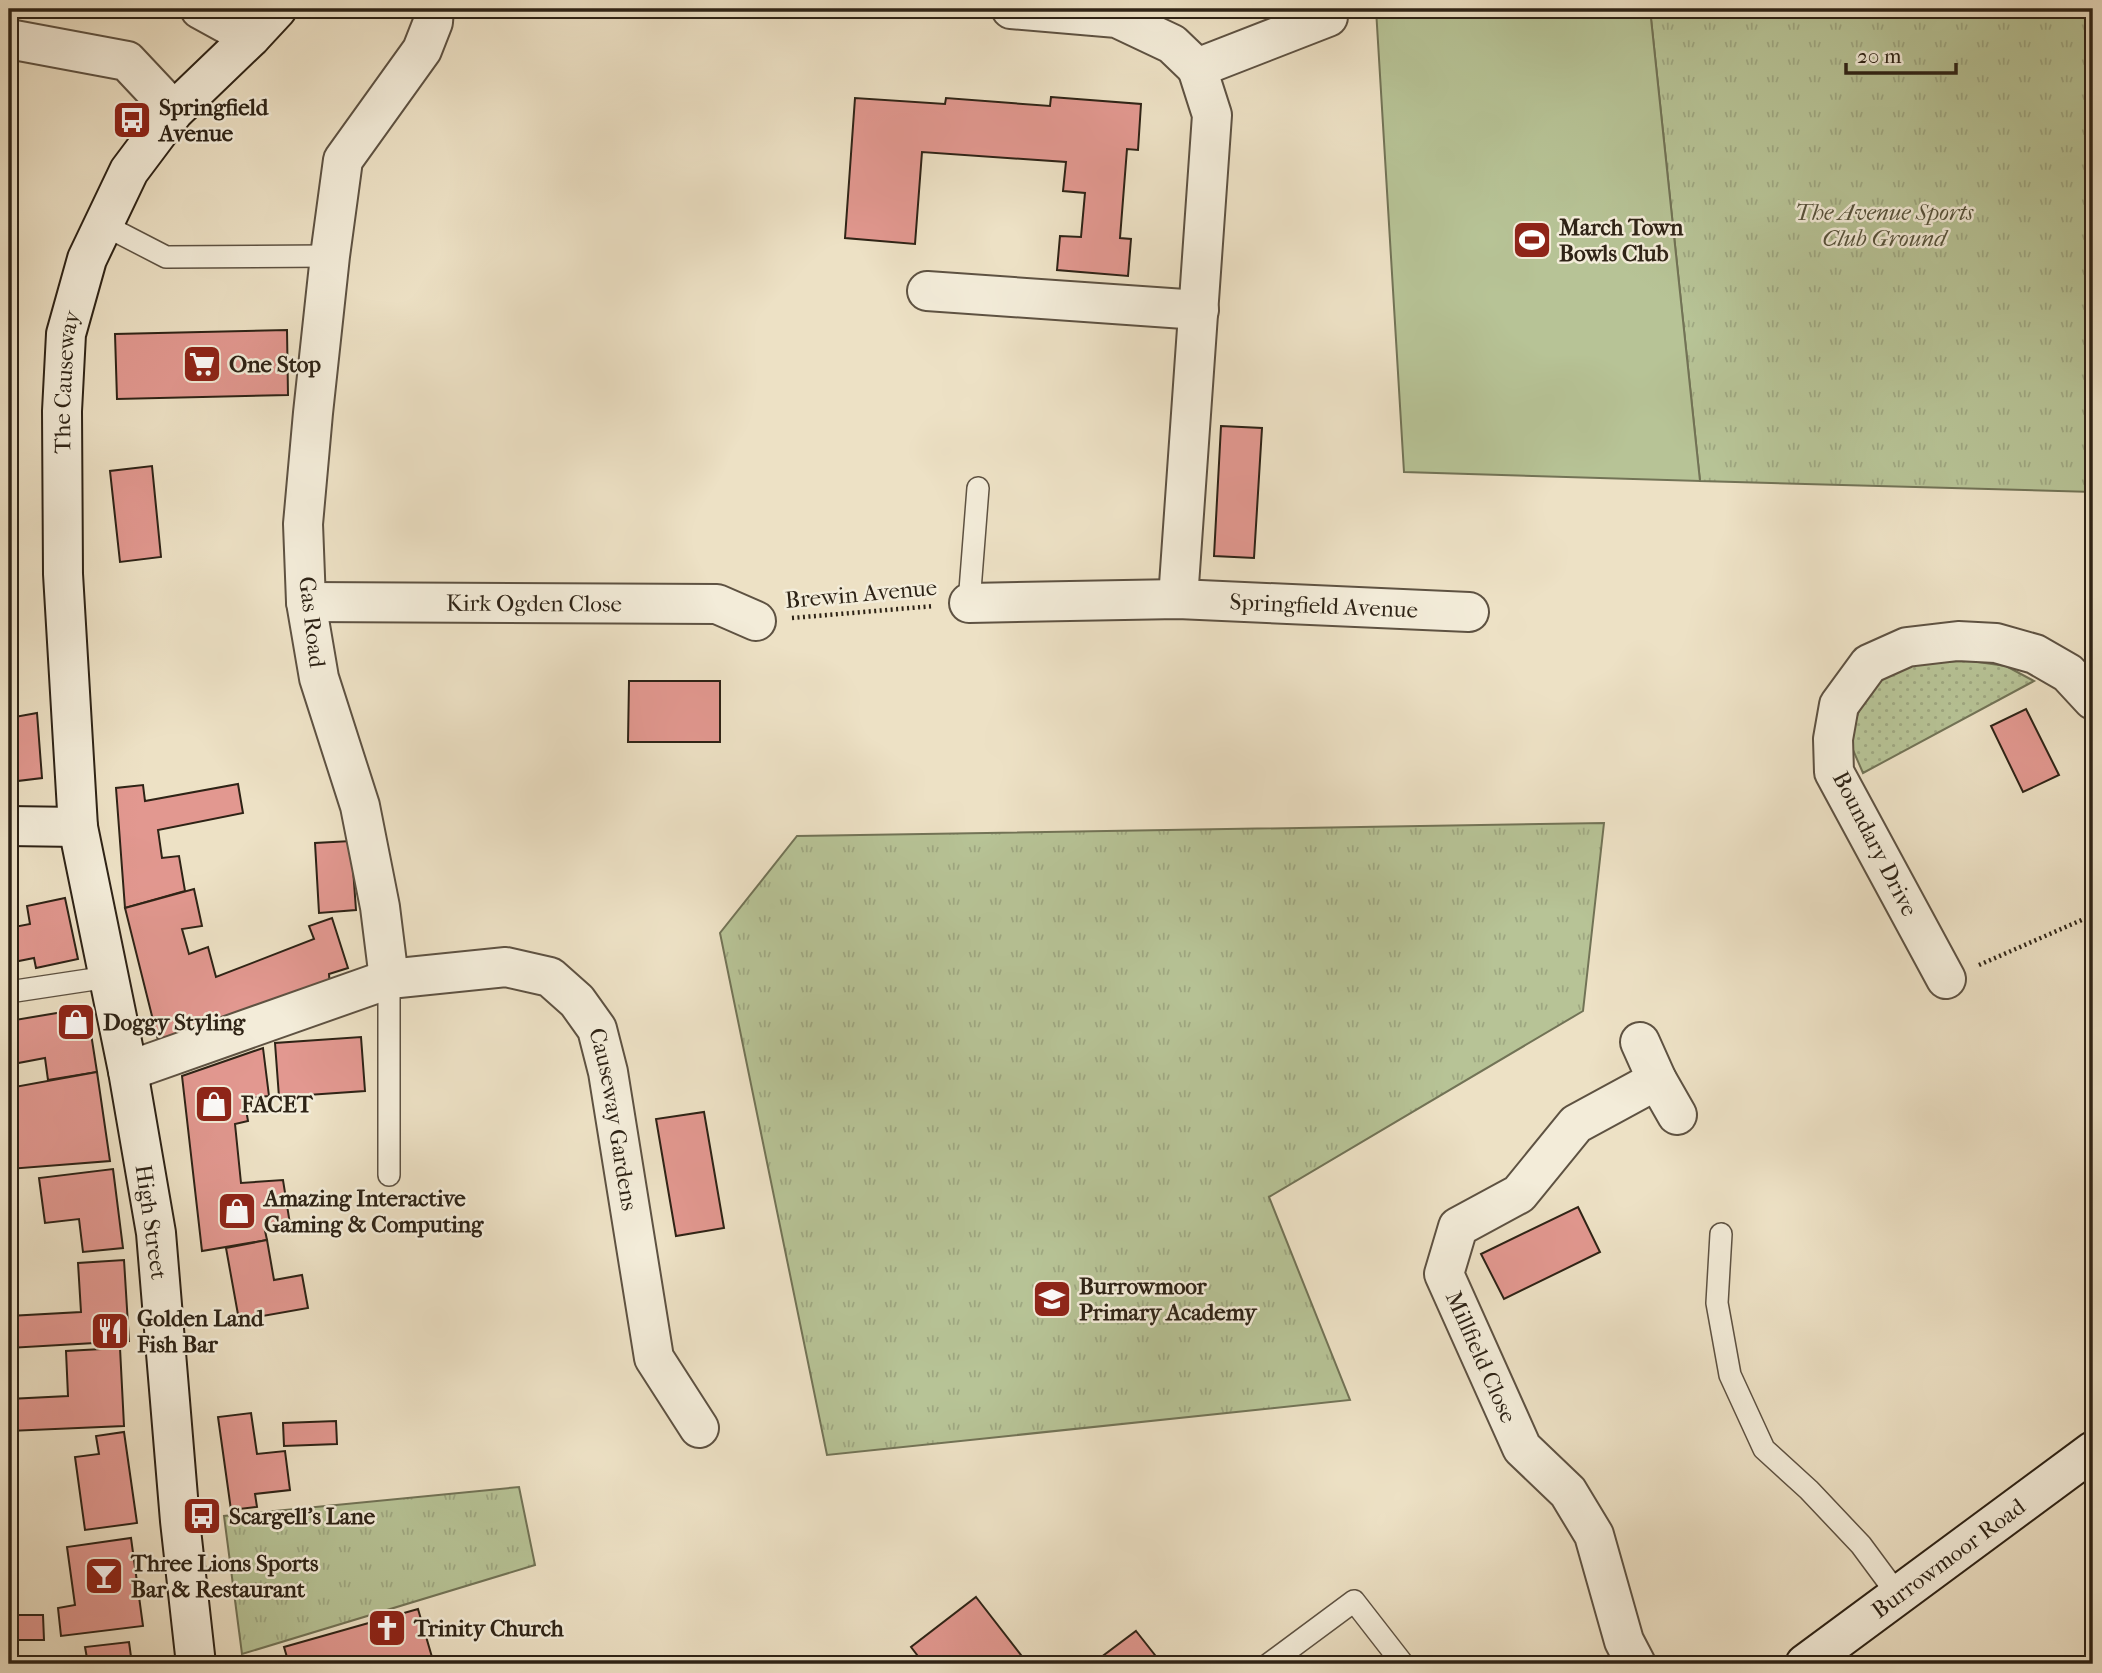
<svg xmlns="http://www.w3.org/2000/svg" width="2102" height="1673" viewBox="0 0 2102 1673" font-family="'IM FELL French Canon',serif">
<defs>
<pattern id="grass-dots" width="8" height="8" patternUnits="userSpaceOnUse" patternTransform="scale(1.75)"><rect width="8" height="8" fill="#b7c396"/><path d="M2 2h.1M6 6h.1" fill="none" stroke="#9ea781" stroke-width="1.8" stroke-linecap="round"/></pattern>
<pattern id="park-tufts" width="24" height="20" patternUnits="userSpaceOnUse" patternTransform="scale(1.75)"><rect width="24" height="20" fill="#b7c396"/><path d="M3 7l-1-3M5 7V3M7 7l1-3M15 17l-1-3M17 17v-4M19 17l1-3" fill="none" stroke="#9ea781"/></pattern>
</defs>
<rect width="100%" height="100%" fill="#ede1c5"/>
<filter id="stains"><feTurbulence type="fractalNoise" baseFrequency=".00286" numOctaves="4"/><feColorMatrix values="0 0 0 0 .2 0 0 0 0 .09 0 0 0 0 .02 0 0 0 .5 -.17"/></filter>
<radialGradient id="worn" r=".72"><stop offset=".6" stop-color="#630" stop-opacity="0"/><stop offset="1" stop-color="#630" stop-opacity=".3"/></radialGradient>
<!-- grass -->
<polygon fill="url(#grass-dots)" stroke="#727356" stroke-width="2" points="1971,661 2006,666 2034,681 1863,773 1853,750 1853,728 1862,702 1882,674 1922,662"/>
<!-- park -->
<g fill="url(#park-tufts)" stroke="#727356" stroke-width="2">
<polygon points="1650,9 2093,9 2093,492 1700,481"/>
<polygon points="1604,823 1583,1011 1269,1197 1350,1400 827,1455 720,933 797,836"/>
<polygon points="519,1487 535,1565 242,1654 224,1516"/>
</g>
<!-- garden -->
<polygon fill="#b7c396" stroke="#727356" stroke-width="2" points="1376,9 1650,9 1700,481 1404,472"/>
<!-- building -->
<g fill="#e29890" stroke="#2e2316" stroke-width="2">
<polygon points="1051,97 1141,104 1138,150 1127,149 1120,238 1131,239 1128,276 1057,270 1060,236 1081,237 1085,193 1063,191 1066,162 922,152 915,244 845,238 855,98 945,104 946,98 1050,106"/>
<polygon points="287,330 288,395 117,399 115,334"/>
<polygon points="1221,426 1262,428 1254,558 1214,556"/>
<polygon points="152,466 161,557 120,562 110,471"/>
<polygon points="629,681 720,681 720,742 628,742"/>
<polygon points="2026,709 2059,775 2023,792 1991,726"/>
<polygon points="37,713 42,778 9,782 9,718"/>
<polygon points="238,784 243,813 158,830 162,858 179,856 185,891 125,908 116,788 143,785 145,801"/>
<polygon points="351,841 356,910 319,913 315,843"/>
<polygon points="194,889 202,926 182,929 189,954 208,947 216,977 314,939 309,926 332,918 348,968 329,974 330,988 160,1048 125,908"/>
<polygon points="65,898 78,959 36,968 34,958 9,963 9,928 30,924 27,906"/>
<polygon points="87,1008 97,1072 48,1080 45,1058 13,1064 9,1036 9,1021"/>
<polygon points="361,1037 365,1091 279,1097 275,1043"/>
<polygon points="263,1048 269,1096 244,1098 248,1121 235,1124 241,1183 283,1180 290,1224 264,1226 267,1240 202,1251 182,1076"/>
<polygon points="97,1072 110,1161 9,1169 9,1088"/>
<polygon points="704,1112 724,1228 676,1236 656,1119"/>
<polygon points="113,1169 123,1248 83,1252 79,1219 45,1223 39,1178"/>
<polygon points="1578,1207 1600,1252 1504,1299 1481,1254"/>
<polygon points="267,1240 274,1280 302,1275 308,1308 239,1320 226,1248"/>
<polygon points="124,1260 129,1341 9,1348 9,1316 81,1312 78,1263"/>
<polygon points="120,1348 124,1426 9,1431 9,1399 68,1396 66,1351"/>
<polygon points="251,1413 257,1454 285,1451 290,1490 255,1494 257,1507 231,1510 218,1417"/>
<polygon points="336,1421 337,1444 284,1446 283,1423"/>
<polygon points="124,1432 137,1523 85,1530 75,1457 99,1454 96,1436"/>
<polygon points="131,1538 143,1626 61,1636 58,1608 75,1605 67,1547"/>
<polygon points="976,1597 1028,1664 924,1664 911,1647"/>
<polygon points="418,1609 434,1664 289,1664 284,1647"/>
<polygon points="9,1615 43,1615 44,1640 9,1640"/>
<polygon points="1136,1631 1162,1664 1092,1664"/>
<polygon points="129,1642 132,1664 88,1664 85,1647"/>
</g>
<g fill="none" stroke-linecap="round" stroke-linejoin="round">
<!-- lane casing -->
<g stroke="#5e5242" stroke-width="24">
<g id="lane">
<polyline points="104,225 166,257 330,256"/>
<polyline points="969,603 978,488"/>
<polyline points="389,979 389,1175"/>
<polyline points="9,992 108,977"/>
<polyline points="1721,1234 1717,1303 1730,1375 1764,1449 1809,1490 1861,1545 1898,1595"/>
<polyline points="1269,1664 1354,1601 1403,1664"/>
</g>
</g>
<!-- street casing -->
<g stroke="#5e5242" stroke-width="42">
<g id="street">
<polyline points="200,9 251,37"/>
<polyline points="1011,9 1117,18 1172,44 1197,68 1328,17"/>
<polyline points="9,39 127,61 174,111"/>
<polyline points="927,291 1199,310"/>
<polyline points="1178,599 1212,115 1197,68"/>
<path id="s1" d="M 306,602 L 717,604 L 756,621"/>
<path id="s2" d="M 969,603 L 1178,599 L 1469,612"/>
<polyline points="389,979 380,907 360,806 319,678 306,602 303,524 313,413 330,256 343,160 422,50 433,22 434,9"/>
<polyline points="1946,979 1834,772 1833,739 1839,705 1869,664 1907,647 1958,641 1996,643 2035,654 2068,673 2093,700"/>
<polyline points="1640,1042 1657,1080 1677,1115"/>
<path id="s3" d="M 128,1071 L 389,979 L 506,967 L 550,977 L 577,1001 L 597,1029 L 608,1072 L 654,1358 L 699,1428"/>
<polyline points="1636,1664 1624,1641 1594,1535 1568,1492 1522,1448 1444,1274 1458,1227 1519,1194 1576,1124 1657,1080"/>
</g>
</g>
<!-- secondary casing -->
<g stroke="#2e2316" stroke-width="42">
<g id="secondary">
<polyline points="9,826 78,827"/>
<path id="s4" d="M 196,1664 L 180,1521 L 156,1233 L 128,1071 L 78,827 L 63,574 L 62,411 L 66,334 L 87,259 L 129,171 L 174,111 L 251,37 L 277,9"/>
<path id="s5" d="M 1805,1664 L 2093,1451"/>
</g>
</g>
<!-- path -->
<g stroke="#2e2316" stroke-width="4.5" stroke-dasharray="2 3.5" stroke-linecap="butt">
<polyline points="792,618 934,606"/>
<polyline points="1979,965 2093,915"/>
</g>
<!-- lane -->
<use href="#lane" stroke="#f3ecd9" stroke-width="21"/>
<!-- street -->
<use href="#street" stroke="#f3ecd9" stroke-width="38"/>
<!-- secondary -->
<use href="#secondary" stroke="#f3ecd9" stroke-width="38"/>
</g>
<!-- icons -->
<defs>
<g id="bus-square" transform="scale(2.0125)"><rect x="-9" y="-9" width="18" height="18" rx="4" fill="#8f2418" stroke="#f3ecd9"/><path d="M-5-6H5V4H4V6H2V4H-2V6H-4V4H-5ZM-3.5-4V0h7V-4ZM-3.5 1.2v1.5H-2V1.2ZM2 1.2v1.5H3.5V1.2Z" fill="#fff"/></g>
<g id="stadium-square" transform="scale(2.0125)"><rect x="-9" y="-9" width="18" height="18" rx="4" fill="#8f2418" stroke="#f3ecd9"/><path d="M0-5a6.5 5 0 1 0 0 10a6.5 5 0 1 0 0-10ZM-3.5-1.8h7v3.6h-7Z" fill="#fff"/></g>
<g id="supermarket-square" transform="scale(2.0125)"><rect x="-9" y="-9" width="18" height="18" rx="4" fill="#8f2418" stroke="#f3ecd9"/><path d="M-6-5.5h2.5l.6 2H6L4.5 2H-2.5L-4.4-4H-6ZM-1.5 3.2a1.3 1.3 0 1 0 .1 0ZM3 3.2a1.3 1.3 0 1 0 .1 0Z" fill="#fff"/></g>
<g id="shop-square" transform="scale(2.0125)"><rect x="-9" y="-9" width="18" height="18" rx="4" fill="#8f2418" stroke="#f3ecd9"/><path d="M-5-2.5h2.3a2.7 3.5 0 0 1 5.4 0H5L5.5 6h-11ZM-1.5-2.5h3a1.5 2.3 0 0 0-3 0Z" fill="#fff"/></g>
<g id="school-square" transform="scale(2.0125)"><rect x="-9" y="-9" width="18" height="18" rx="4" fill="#8f2418" stroke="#f3ecd9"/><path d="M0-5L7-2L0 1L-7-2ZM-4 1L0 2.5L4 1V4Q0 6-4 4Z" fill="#fff"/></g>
<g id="restaurant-square" transform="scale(2.0125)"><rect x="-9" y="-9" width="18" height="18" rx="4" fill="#8f2418" stroke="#f3ecd9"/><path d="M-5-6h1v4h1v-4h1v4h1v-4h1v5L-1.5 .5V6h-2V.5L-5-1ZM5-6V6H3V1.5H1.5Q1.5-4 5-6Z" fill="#fff"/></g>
<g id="bar-square" transform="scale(2.0125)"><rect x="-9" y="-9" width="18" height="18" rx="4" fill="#8f2418" stroke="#f3ecd9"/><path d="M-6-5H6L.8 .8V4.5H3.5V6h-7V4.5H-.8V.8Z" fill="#fff"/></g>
<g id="church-square" transform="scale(2.0125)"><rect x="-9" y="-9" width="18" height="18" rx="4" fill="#8f2418" stroke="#f3ecd9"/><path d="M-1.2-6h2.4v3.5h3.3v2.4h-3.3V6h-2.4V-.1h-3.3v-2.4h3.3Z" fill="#fff"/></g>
</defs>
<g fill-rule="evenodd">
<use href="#bus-square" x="132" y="120"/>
<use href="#stadium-square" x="1532" y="240"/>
<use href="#supermarket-square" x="202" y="364"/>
<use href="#shop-square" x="76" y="1022"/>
<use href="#shop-square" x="214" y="1104"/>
<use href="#shop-square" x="237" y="1211"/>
<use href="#school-square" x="1052" y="1299"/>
<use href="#restaurant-square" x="110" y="1331"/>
<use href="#bus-square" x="202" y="1516"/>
<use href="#bar-square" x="104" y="1576"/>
<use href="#church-square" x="387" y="1628"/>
</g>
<g text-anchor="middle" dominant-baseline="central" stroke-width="5" stroke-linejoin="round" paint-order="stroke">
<!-- poi labels -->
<g font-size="23" font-weight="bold" fill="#2e2316" stroke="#f3ecd9" text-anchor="start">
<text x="159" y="107">Springfield<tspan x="159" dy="26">Avenue</tspan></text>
<text x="1559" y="227">March Town<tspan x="1559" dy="26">Bowls Club</tspan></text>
<text x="229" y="364">One Stop</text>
<text x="103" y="1022">Doggy Styling</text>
<text x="241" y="1104">FACET</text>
<text x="264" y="1198">Amazing Interactive<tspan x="264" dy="26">Gaming &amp; Computing</tspan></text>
<text x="1079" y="1286">Burrowmoor<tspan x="1079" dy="26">Primary Academy</tspan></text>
<text x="137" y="1318">Golden Land<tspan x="137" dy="26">Fish Bar</tspan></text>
<text x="229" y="1516">Scargell's Lane</text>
<text x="131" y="1563">Three Lions Sports<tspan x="131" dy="26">Bar &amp; Restaurant</tspan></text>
<text x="414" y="1628">Trinity Church</text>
</g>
<!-- park labels -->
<g font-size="23" font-style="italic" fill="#57533c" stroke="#f3ecd9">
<text x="1884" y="212">The Avenue Sports<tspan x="1884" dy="26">Club Ground</tspan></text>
</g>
<!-- street labels -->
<g font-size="23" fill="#2e2316" stroke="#f3ecd9">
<text stroke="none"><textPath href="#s4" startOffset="1292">The Causeway</textPath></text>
<text transform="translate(861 594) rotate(-5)">Brewin Avenue</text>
<text stroke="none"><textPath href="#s1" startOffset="228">Kirk Ogden Close</textPath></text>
<text stroke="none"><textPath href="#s2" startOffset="355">Springfield Avenue</textPath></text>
<text transform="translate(312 622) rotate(83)">Gas Road</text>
<text transform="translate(1875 844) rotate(63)">Boundary Drive</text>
<text stroke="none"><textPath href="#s3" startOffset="602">Causeway Gardens</textPath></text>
<text transform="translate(151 1222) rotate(82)">High Street</text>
<text transform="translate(1481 1357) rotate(66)">Millfield Close</text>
<text stroke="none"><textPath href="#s5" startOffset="178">Burrowmoor Road</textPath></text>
</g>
</g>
<!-- margin -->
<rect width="2102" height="1673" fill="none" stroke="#ede1c5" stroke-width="35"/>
<rect x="10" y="10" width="2081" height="1652" fill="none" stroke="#2e2316" stroke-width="3.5"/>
<rect x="18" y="18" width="2067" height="1638" fill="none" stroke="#2e2316" stroke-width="2"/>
<!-- scale -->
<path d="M1846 63v10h110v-10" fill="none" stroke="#2e2316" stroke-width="3.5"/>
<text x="1857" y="63" font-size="21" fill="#2e2316" stroke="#f3ecd9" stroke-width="5" paint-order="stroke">20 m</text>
<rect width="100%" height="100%" filter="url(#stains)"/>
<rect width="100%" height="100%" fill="url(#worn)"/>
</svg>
